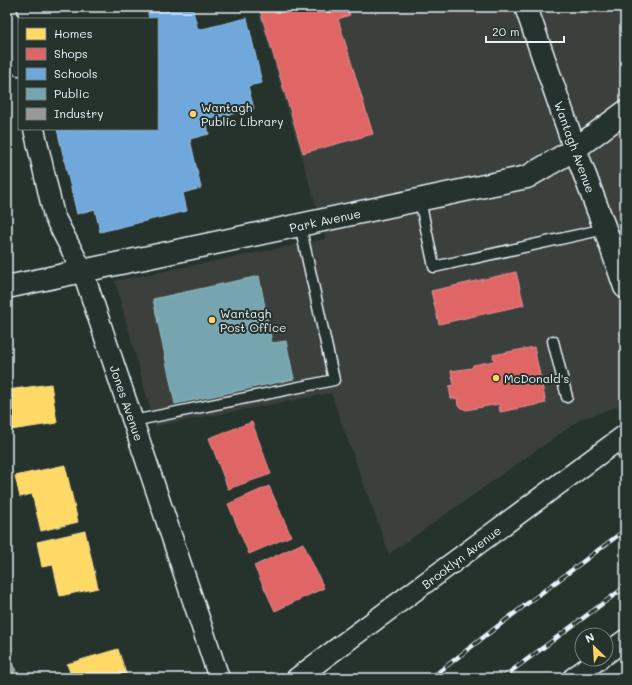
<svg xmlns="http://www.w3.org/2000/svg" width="632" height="685" viewBox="0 0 632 685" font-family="Mali,sans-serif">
<rect width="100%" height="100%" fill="#26332d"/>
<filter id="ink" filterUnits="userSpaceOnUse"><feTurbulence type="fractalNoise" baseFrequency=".025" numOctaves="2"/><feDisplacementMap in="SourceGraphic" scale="8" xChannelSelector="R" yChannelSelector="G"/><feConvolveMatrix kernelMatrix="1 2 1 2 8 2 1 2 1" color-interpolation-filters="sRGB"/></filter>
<g filter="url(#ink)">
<!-- built -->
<polygon fill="#3b413e" points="257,7 625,7 625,404 581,419 389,554 331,393 155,426 115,281 326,239"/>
<!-- homes -->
<g fill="#ffd966" stroke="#f8e092">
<polygon points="51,384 57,423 11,430 7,390"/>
<polygon points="65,465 78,522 41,531 32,494 20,497 15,476"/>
<polygon points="85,531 98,588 60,596 53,565 42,567 37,542"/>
<polygon points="118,649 127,677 72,678 67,664"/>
</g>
<!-- shops -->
<g fill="#e06666" stroke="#e29092">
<polygon points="259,7 347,7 350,15 338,19 373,134 303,153"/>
<polygon points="516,272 524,305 439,324 431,291"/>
<polygon points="534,347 546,403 500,412 499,404 466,410 458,406 457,398 451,399 449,386 454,385 451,371 472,368 473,365 494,361 493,355"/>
<polygon points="252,422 271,474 228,489 209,438"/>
<polygon points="269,486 291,536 249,554 228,504"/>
<polygon points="303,543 324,588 275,611 254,566"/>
</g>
<!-- schools -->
<polygon fill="#6fa8dc" stroke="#93bee4" points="172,7 192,7 198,30 247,18 262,83 248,86 254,109 206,120 209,134 190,139 201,188 183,193 187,211 100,232 95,209 77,214 57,129 157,129 157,19 149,19 148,13"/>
<!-- public -->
<polygon fill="#76a5af" stroke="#98bcc5" points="259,276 272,343 286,341 294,379 175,404 153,299"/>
<!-- industry -->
<polygon fill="#999" stroke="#b1b3b6" points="7,647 16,671 7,674"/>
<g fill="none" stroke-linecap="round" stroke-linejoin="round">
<!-- lane casing -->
<g stroke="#e8f1f8" stroke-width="13">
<g id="lane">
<polyline points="420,200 434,267 605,229"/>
<polyline points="553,341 567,397"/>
<polyline points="133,421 334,380 300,225"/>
<polyline points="619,440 625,458"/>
</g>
</g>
<!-- street casing -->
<g stroke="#e8f1f8" stroke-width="23">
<g id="street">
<polyline points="7,13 19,65"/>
<polyline points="34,129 54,216 83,272 219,678"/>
<polyline points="606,654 625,640"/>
<polyline points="297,678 625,435"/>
<polyline points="573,678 599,659"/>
</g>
</g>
<!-- secondary casing -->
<g stroke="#e8f1f8" stroke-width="25">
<g id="secondary">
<polyline points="526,7 575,149 605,229 625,287"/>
<polyline points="7,287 527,177 575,149 625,112"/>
</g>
</g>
<!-- lane -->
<use href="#lane" stroke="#26332d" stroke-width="10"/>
<!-- street -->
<use href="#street" stroke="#26332d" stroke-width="20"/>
<!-- secondary -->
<use href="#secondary" stroke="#26332d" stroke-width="22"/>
<!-- rail casing -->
<g stroke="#e8f1f8" stroke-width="4.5">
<g id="rail">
<polyline points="431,678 524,606 625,530"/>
<polyline points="502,678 625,587"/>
</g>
</g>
<!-- rail -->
<use href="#rail" stroke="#26332d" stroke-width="3" stroke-dasharray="9" stroke-linecap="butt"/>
</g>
</g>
<!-- markers -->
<g fill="#ffd166" stroke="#26332d" stroke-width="1.5">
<circle cx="193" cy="114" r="4"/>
<circle cx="212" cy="320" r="4"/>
<circle cx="496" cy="378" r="4"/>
</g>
<g text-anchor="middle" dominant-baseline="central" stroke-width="4" stroke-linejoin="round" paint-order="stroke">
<!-- poi labels -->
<g font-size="12" fill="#e8f1f8" stroke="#26332d" text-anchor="start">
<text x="201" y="107">Wantagh<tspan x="201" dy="14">Public Library</tspan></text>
<text x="220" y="313">Wantagh<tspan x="220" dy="14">Post Office</tspan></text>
<text x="504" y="378">McDonald's</text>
</g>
<!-- street labels -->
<g font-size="12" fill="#e8f1f8" stroke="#26332d">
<text transform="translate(575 147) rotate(70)">Wantagh Avenue</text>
<text transform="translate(325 220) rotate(-12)">Park Avenue</text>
<text transform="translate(127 403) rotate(71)">Jones Avenue</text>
<text transform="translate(461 557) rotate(-37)">Brooklyn Avenue</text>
</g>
</g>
<!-- margin -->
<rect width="632" height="685" fill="none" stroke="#26332d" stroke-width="24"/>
<rect x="12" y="12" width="608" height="661" fill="none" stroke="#e8f1f8" stroke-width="1.5" filter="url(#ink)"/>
<!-- legend -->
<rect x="18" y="18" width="140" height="112" fill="#26332d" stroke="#747f7e"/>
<rect x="26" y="28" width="20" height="12" fill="#ffd966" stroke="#747f7e"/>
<text x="54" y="38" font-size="12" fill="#e8f1f8">Homes</text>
<rect x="26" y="48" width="20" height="12" fill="#e06666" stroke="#747f7e"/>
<text x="54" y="58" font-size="12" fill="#e8f1f8">Shops</text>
<rect x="26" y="68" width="20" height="12" fill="#6fa8dc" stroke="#747f7e"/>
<text x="54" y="78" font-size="12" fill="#e8f1f8">Schools</text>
<rect x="26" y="88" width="20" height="12" fill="#76a5af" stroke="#747f7e"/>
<text x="54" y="98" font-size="12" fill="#e8f1f8">Public</text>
<rect x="26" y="108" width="20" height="12" fill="#999999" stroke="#747f7e"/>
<text x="54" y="118" font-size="12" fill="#e8f1f8">Industry</text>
<!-- north arrow -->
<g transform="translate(594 647) rotate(335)"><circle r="19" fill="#26332d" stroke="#747f7e"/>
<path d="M0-3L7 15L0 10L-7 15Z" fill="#ffd166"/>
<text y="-6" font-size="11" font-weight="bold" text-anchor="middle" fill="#e8f1f8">N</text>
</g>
<!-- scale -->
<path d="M486 36v6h78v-6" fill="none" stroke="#e8f1f8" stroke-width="2"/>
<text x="492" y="36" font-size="12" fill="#e8f1f8" stroke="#26332d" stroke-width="3" paint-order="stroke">20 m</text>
</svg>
